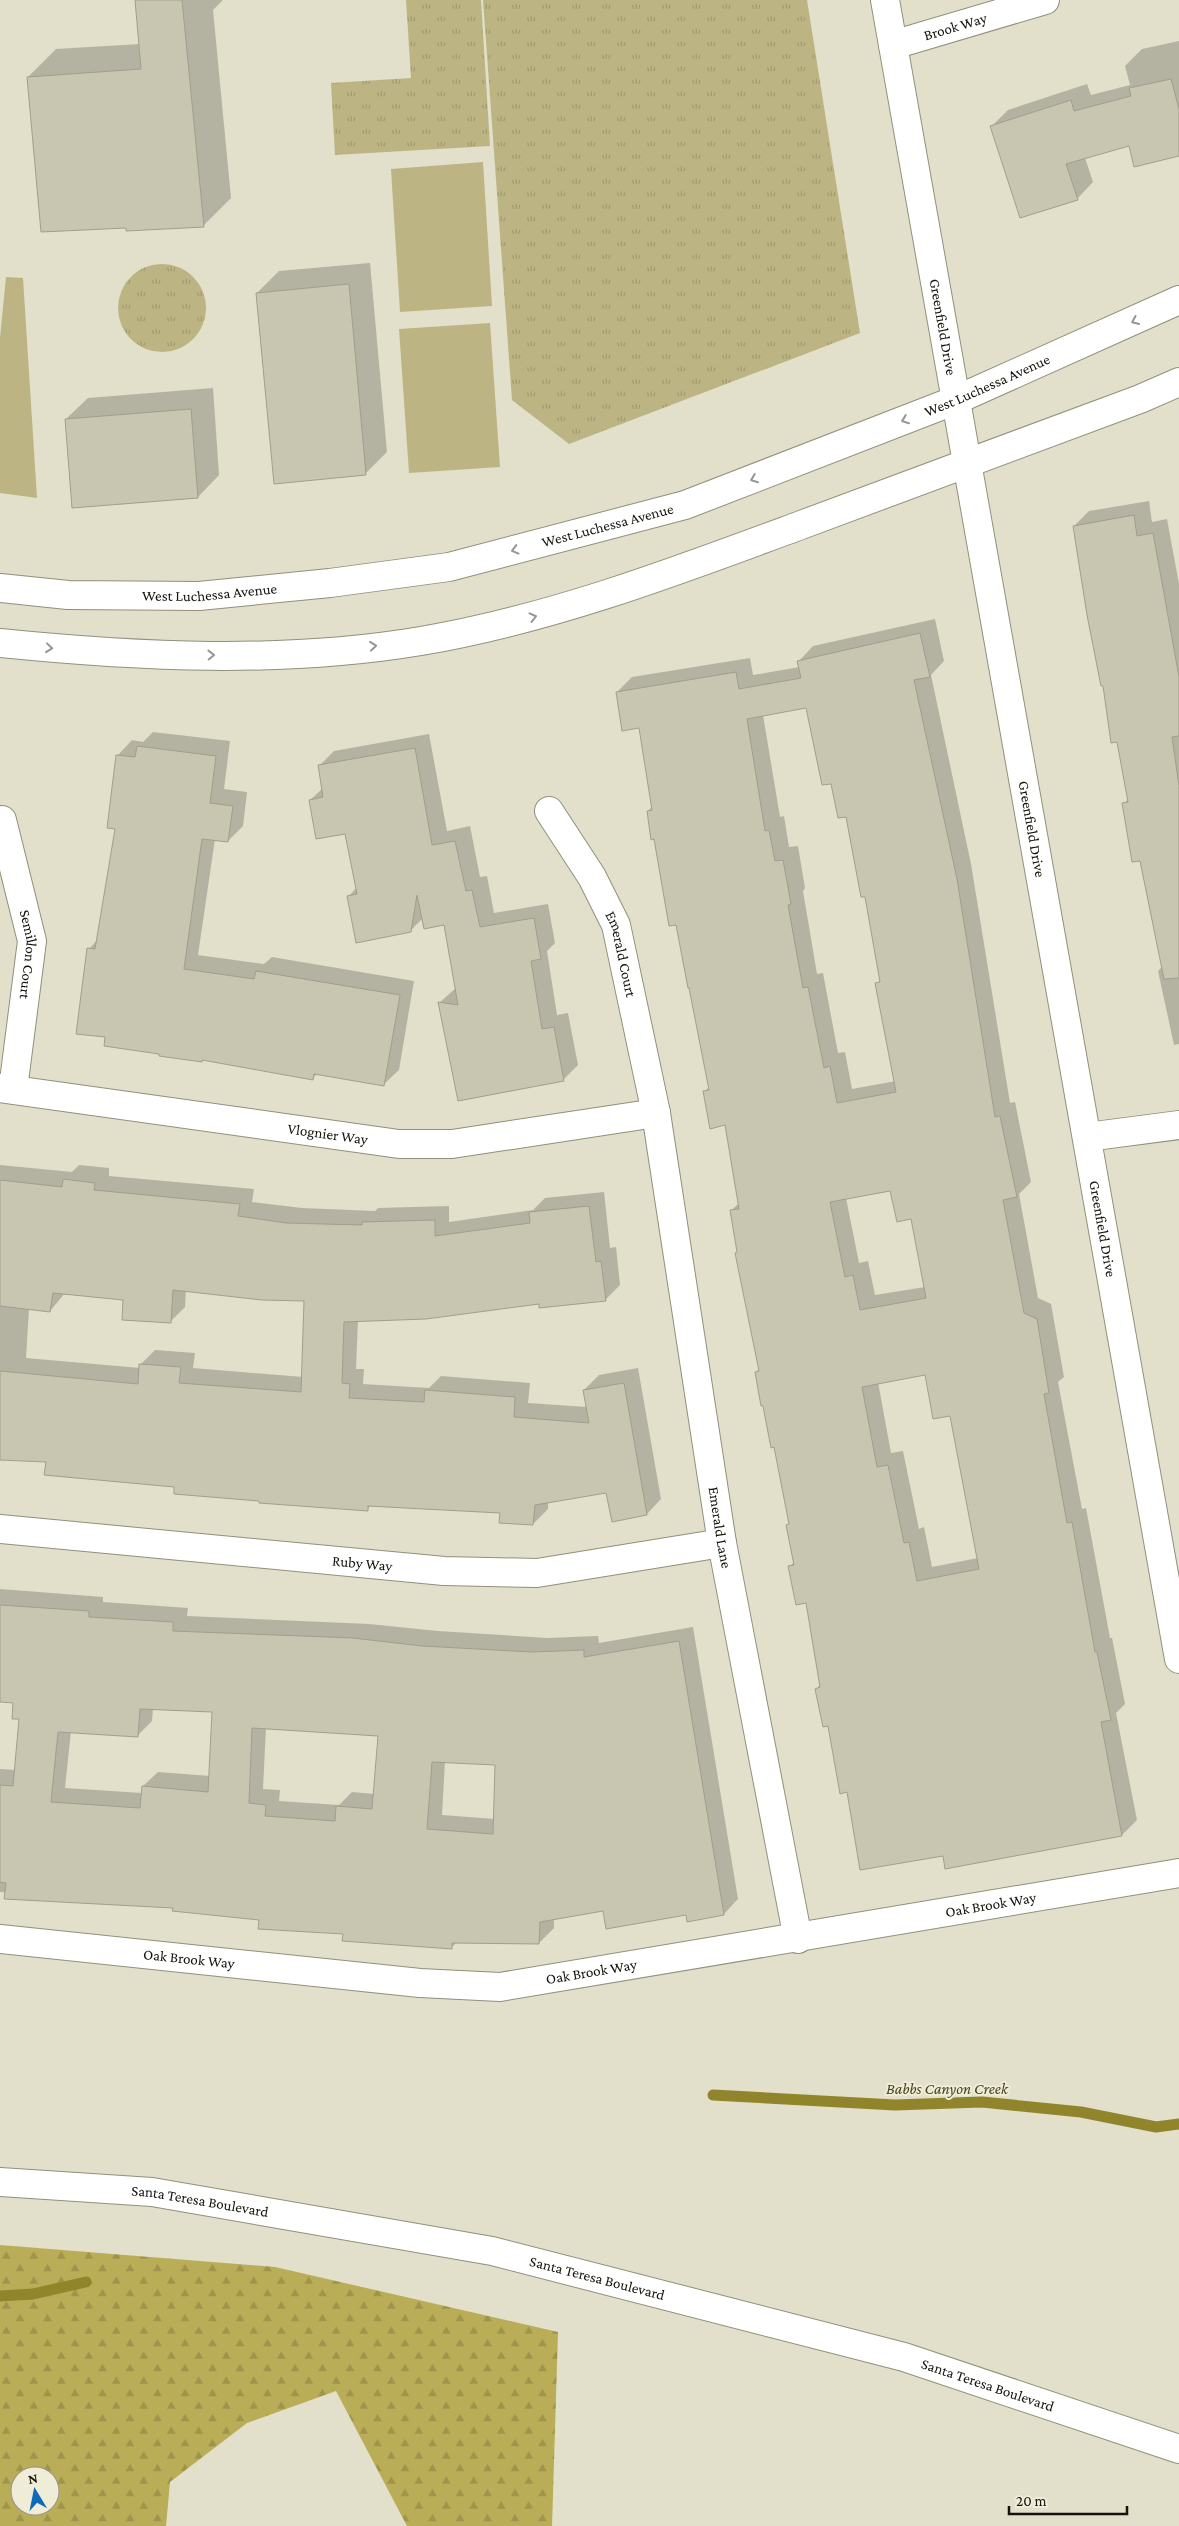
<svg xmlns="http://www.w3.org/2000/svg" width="1179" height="2526" viewBox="0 0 1179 2526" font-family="'Crimson Pro',serif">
<defs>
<pattern id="forest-firs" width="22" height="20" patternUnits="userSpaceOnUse" patternTransform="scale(1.25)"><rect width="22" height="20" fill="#baad57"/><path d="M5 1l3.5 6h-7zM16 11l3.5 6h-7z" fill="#9f944b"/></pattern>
<pattern id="park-tufts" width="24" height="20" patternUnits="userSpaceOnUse" patternTransform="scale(1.25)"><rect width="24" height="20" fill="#bcb583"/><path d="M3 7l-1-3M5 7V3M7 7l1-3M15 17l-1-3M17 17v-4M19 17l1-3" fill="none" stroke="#a19b70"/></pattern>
</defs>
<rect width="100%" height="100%" fill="#e2dfca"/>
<!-- grass -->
<g fill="#bcb583">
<polygon points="483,162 492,306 400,312 391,169"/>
<polygon points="6,277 23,278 37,498 0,493 0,338"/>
<polygon points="490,323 500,467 409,473 399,329"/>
</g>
<!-- forest -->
<path fill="url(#forest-firs)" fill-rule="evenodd" d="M 0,2245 L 275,2267 L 558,2332 L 552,2526 L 407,2526 L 336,2391 L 247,2423 L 170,2482 L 166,2526 L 0,2526 ZM 20,2476 L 50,2476 L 50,2506 L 20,2506 Z"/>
<!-- park -->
<g fill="url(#park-tufts)">
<polygon points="406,0 481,0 490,146 335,155 331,83 411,78"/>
<polygon points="483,0 807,0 860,333 569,444 512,400"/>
<circle cx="162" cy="308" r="44"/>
</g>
<!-- shadow -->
<g fill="#0003" fill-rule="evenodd">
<polygon points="136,0 223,0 213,10 231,198 203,226 127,227 28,77 56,49 140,44"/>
<polygon points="1179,41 1179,155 1130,145 1085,158 1093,182 1077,199 992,126 1008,110 1087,84 1091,95 1130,85 1125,66 1142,49"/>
<polygon points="370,263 387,452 366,473 257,293 279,271"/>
<polygon points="213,388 219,475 198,497 66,419 88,398"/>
<polygon points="1149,501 1152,522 1167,519 1179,584 1179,1044 1174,1045 1158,971 1163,966 1141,859 1124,804 1128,799 1118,741 1104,684 1074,526 1089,511"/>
<path d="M 935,619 L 944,661 L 931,675 L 971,864 L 1010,1103 L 1015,1102 L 1031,1182 L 1019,1194 L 1038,1298 L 1051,1304 L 1064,1377 L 1058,1382 L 1082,1509 L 1086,1508 L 1110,1638 L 1112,1638 L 1125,1704 L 1116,1713 L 1137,1820 L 1122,1835 L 944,1855 L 848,1791 L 829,1724 L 816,1689 L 821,1684 L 807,1602 L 789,1567 L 794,1562 L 787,1525 L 790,1522 L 775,1446 L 756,1372 L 759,1369 L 731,1211 L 739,1203 L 726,1124 L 704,1092 L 709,1087 L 677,923 L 648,811 L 652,807 L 640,726 L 617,692 L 632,677 L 750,658 L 753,675 L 800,667 L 799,661 L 813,646 ZM 807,707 L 832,783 L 847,815 L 866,895 L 880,980 L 877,984 L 896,1081 L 852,1089 L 845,1052 L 838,1053 L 823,973 L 817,974 L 803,891 L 805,888 L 798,846 L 789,847 L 784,816 L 780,817 L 763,715 ZM 891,1190 L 912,1218 L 925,1287 L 875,1295 L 868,1261 L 859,1263 L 846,1198 ZM 926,1373 L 951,1414 L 978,1558 L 932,1567 L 924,1527 L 919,1529 L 903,1451 L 891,1453 L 878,1382 Z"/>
<polygon points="153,732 230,741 224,789 247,792 243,826 228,841 215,839 198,955 264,964 272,957 414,981 399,1070 384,1084 318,1073 313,1078 203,1059 202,1061 160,1053 106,1036 89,949 98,939 116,828 118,755 132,740 143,742"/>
<polygon points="429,734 447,831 470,826 480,877 487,876 494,913 548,904 555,943 547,951 557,1015 568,1013 578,1065 564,1079 459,1100 440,1002 456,988 445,923 423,918 410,931 348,897 357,887 346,833 310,800 323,788 319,766 334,751"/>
<path d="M 0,1165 L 72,1172 L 79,1165 L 109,1168 L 109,1176 L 254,1189 L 252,1202 L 302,1208 L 375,1211 L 378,1208 L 449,1206 L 449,1222 L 533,1210 L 545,1198 L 604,1192 L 610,1248 L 616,1247 L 620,1285 L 605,1300 L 540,1303 L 358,1320 L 356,1369 L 364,1369 L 363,1384 L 429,1388 L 441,1376 L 530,1383 L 528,1403 L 587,1407 L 584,1390 L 599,1375 L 638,1368 L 661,1499 L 647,1514 L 607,1491 L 548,1502 L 548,1509 L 533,1524 L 501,1512 L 371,1505 L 367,1510 L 261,1500 L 176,1486 L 47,1461 L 0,1459 ZM 186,1290 L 306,1300 L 303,1377 L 193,1368 L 195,1353 L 155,1350 L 140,1365 L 140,1368 L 26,1358 L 29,1309 L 50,1311 L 65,1293 L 124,1299 L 170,1322 L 185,1307 Z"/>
<path d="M 0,1589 L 103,1597 L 103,1602 L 188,1608 L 187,1616 L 369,1624 L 438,1631 L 547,1638 L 598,1636 L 599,1643 L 693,1627 L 738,1899 L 724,1914 L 604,1909 L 554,1918 L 554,1928 L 539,1943 L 458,1941 L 451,1948 L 174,1907 L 0,1892 L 0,1769 L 16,1770 L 20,1718 L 14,1702 L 0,1700 ZM 153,1708 L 213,1711 L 210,1776 L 158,1772 L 143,1786 L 142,1793 L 65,1788 L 71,1731 L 138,1735 L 152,1721 ZM 266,1727 L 379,1734 L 374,1794 L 352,1792 L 339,1805 L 279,1801 L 280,1790 L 263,1789 ZM 445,1761 L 496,1764 L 495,1819 L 442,1815 Z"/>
</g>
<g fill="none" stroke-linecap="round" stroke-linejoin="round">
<!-- stream -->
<g stroke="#91852c" stroke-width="11">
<polyline points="713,2095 895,2105 982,2102 1081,2112 1156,2127 1179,2124"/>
<polyline points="0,2296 33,2294 86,2282"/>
</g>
</g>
<!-- building -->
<g fill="#c8c6b1" stroke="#a19f8b" fill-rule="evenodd">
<polygon points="135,0 182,0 204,227 126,231 126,228 41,232 27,77 141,69"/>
<polygon points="1171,79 1179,109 1179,156 1134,167 1129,146 1066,164 1078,200 1020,218 990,126 1071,100 1074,111 1131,96 1129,88"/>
<polygon points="349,284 366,475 274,484 256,293"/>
<polygon points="191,409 198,498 72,508 65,419"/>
<polygon points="1134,515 1137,536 1153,533 1179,677 1179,736 1172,737 1179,786 1179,978 1164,979 1140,861 1132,862 1122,803 1128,802 1117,742 1111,743 1103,686 1101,686 1087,615 1073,526"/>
<path d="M 920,633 L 930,677 L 914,680 L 957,879 L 995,1117 L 1000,1116 L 1017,1197 L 1003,1200 L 1024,1313 L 1037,1319 L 1049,1393 L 1044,1394 L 1067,1523 L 1072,1522 L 1095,1652 L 1097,1652 L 1111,1720 L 1101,1722 L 1122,1836 L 945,1869 L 943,1856 L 860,1870 L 847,1792 L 840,1794 L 828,1726 L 823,1727 L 815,1689 L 820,1687 L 806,1603 L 796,1605 L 788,1566 L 794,1565 L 786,1525 L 789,1524 L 774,1447 L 771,1448 L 763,1406 L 761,1406 L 755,1372 L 759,1371 L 735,1253 L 737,1252 L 730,1210 L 739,1209 L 725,1125 L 710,1129 L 703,1091 L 709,1090 L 689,988 L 688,988 L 676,925 L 669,926 L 654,839 L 651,840 L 647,811 L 652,810 L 639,728 L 622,731 L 616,692 L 736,672 L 739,689 L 801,678 L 797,661 ZM 806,708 L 822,785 L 831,784 L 838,818 L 846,817 L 861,897 L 865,897 L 880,982 L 875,983 L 896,1092 L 837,1103 L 830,1066 L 824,1068 L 808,987 L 803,988 L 788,905 L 791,904 L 783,860 L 775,861 L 769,830 L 765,831 L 747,719 ZM 890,1191 L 897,1222 L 911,1219 L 926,1298 L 860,1310 L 853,1275 L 845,1277 L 830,1202 ZM 925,1375 L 933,1419 L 950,1416 L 979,1569 L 917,1581 L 909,1542 L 904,1543 L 888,1465 L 877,1467 L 862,1387 Z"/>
<polygon points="137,746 216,756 210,803 233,806 228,842 202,839 184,969 254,979 256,971 400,995 384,1086 314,1074 313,1080 202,1060 202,1062 159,1056 159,1054 104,1046 105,1037 76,1034 87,948 95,949 115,829 107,828 116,755 135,757"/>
<polygon points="415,748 432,845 455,841 466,891 472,890 480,927 534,918 541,959 531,961 542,1029 554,1027 564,1081 458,1101 438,1002 458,1005 444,925 424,929 417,895 411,932 356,943 347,896 357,894 345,834 316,839 309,800 323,797 318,765"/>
<polygon points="63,1179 95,1183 94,1190 240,1204 238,1216 286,1223 362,1225 362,1222 435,1220 435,1236 530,1223 529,1212 589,1206 596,1262 601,1261 606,1301 539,1308 539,1304 426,1319 344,1322 342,1383 350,1384 349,1398 424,1402 425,1390 515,1397 514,1417 589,1423 583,1390 624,1383 647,1515 612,1522 606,1493 535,1505 533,1525 499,1523 500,1513 368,1506 368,1511 259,1503 259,1501 174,1494 174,1487 44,1475 46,1462 0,1460 0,1371 138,1384 139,1364 181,1367 179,1383 301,1392 304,1301 262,1300 173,1290 171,1323 122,1320 123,1300 53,1293 50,1312 0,1306 0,1180 62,1187"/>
<path d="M 0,1605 L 89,1611 L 89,1617 L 173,1622 L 173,1631 L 353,1638 L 422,1646 L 532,1652 L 584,1650 L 584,1657 L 679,1641 L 724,1915 L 687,1922 L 686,1915 L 606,1929 L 603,1911 L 540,1922 L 539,1944 L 452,1943 L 452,1949 L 342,1941 L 343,1934 L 258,1929 L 259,1920 L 172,1911 L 173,1908 L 4,1899 L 6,1883 L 0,1882 L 0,1785 L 13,1786 L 19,1719 L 12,1719 L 13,1703 L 0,1702 ZM 140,1709 L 212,1712 L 208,1792 L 142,1786 L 140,1808 L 51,1802 L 58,1732 L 138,1737 ZM 252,1728 L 378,1736 L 372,1809 L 336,1806 L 335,1821 L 265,1816 L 266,1805 L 249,1803 ZM 432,1762 L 495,1765 L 493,1834 L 427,1829 Z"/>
</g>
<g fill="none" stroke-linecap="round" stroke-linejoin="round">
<!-- street casing -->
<g stroke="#928f7c" stroke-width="30">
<g id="street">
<path id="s1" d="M 885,0 L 1179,1659"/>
<path id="s2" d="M 893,45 L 1045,0"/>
<path id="s3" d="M 549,811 L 592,877 L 616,925 L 656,1113 L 722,1543 L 798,1939"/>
<path id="s4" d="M 2,820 L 32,941 L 13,1089"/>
<path id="s5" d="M 0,1088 L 399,1144 L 452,1144 L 656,1113"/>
<polyline points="1087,1137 1179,1125"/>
<path id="s6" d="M 0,1529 L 444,1571 L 537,1573 L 722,1543"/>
<path id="s7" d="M 0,1939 L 420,1983 L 500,1987 L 1179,1873"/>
</g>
</g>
<!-- secondary casing -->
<g stroke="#928f7c" stroke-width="30">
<g id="secondary">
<path id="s8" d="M 0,588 L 68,595 L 199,596 L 330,583 L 449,567 L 685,505 L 956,400 L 1179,300"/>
<path d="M 0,643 C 138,657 283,664 421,641 C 551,619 677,571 801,525 C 914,483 1027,441 1140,399 L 1179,382"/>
<path id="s9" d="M 0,2182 L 152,2192 L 492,2251 L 904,2357 L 1179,2449"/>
</g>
</g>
<!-- street -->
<use href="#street" stroke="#fff" stroke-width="28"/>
<!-- secondary -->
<use href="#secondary" stroke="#fff" stroke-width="28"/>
</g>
<!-- one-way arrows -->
<defs><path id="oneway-chevron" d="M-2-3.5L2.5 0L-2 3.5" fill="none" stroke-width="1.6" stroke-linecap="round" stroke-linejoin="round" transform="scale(1.25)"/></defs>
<g stroke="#959592">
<use href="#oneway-chevron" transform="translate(1135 321) rotate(156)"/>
<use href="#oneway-chevron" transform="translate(905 420) rotate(159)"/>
<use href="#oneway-chevron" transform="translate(754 479) rotate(159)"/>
<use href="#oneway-chevron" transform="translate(515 550) rotate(165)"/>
<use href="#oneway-chevron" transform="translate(533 617) rotate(-14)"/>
<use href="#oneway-chevron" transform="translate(373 646) rotate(-6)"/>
<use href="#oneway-chevron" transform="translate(49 648) rotate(6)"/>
<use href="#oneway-chevron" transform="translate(211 655) rotate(-1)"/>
</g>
<g text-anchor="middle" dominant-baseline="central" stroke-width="4" stroke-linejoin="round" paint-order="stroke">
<!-- street labels -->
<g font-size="15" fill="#14130c" stroke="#efecd7">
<text stroke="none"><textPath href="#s2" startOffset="65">Brook Way</textPath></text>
<text stroke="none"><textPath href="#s1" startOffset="332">Greenfield Drive</textPath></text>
<text stroke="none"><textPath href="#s8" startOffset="1020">West Luchessa Avenue</textPath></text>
<text stroke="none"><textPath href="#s8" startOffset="615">West Luchessa Avenue</textPath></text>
<text stroke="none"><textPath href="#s8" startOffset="210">West Luchessa Avenue</textPath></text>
<text stroke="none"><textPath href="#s1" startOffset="842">Greenfield Drive</textPath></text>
<text stroke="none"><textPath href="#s4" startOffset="138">Semillon Court</textPath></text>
<text stroke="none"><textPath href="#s3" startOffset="162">Emerald Court</textPath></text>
<text stroke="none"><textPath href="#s5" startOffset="331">Vlognier Way</textPath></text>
<text stroke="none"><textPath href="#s1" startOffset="1248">Greenfield Drive</textPath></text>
<text stroke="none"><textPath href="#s3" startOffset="744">Emerald Lane</textPath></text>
<text stroke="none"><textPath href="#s6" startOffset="364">Ruby Way</textPath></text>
<text stroke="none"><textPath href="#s7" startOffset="1000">Oak Brook Way</textPath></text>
<text stroke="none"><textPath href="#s7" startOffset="190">Oak Brook Way</textPath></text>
<text stroke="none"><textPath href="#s7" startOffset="595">Oak Brook Way</textPath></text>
<text stroke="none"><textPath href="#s9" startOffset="201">Santa Teresa Boulevard</textPath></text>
<text stroke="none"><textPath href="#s9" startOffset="606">Santa Teresa Boulevard</textPath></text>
<text stroke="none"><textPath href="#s9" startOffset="1011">Santa Teresa Boulevard</textPath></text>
</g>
<!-- water labels -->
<g font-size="16" font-style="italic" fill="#49431e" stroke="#efecd7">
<text x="947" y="2088">Babbs Canyon Creek</text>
</g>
</g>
<!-- north arrow -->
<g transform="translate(35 2491) rotate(350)"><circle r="24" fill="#efecd7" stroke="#979586"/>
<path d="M0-4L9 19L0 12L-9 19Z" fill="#116ab8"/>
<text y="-8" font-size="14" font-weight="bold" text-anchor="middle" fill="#14130c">N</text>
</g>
<!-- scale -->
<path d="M1009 2506v8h118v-8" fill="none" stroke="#14130c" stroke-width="2.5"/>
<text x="1016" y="2506" font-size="15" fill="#14130c" stroke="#efecd7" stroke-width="4" paint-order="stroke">20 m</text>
</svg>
